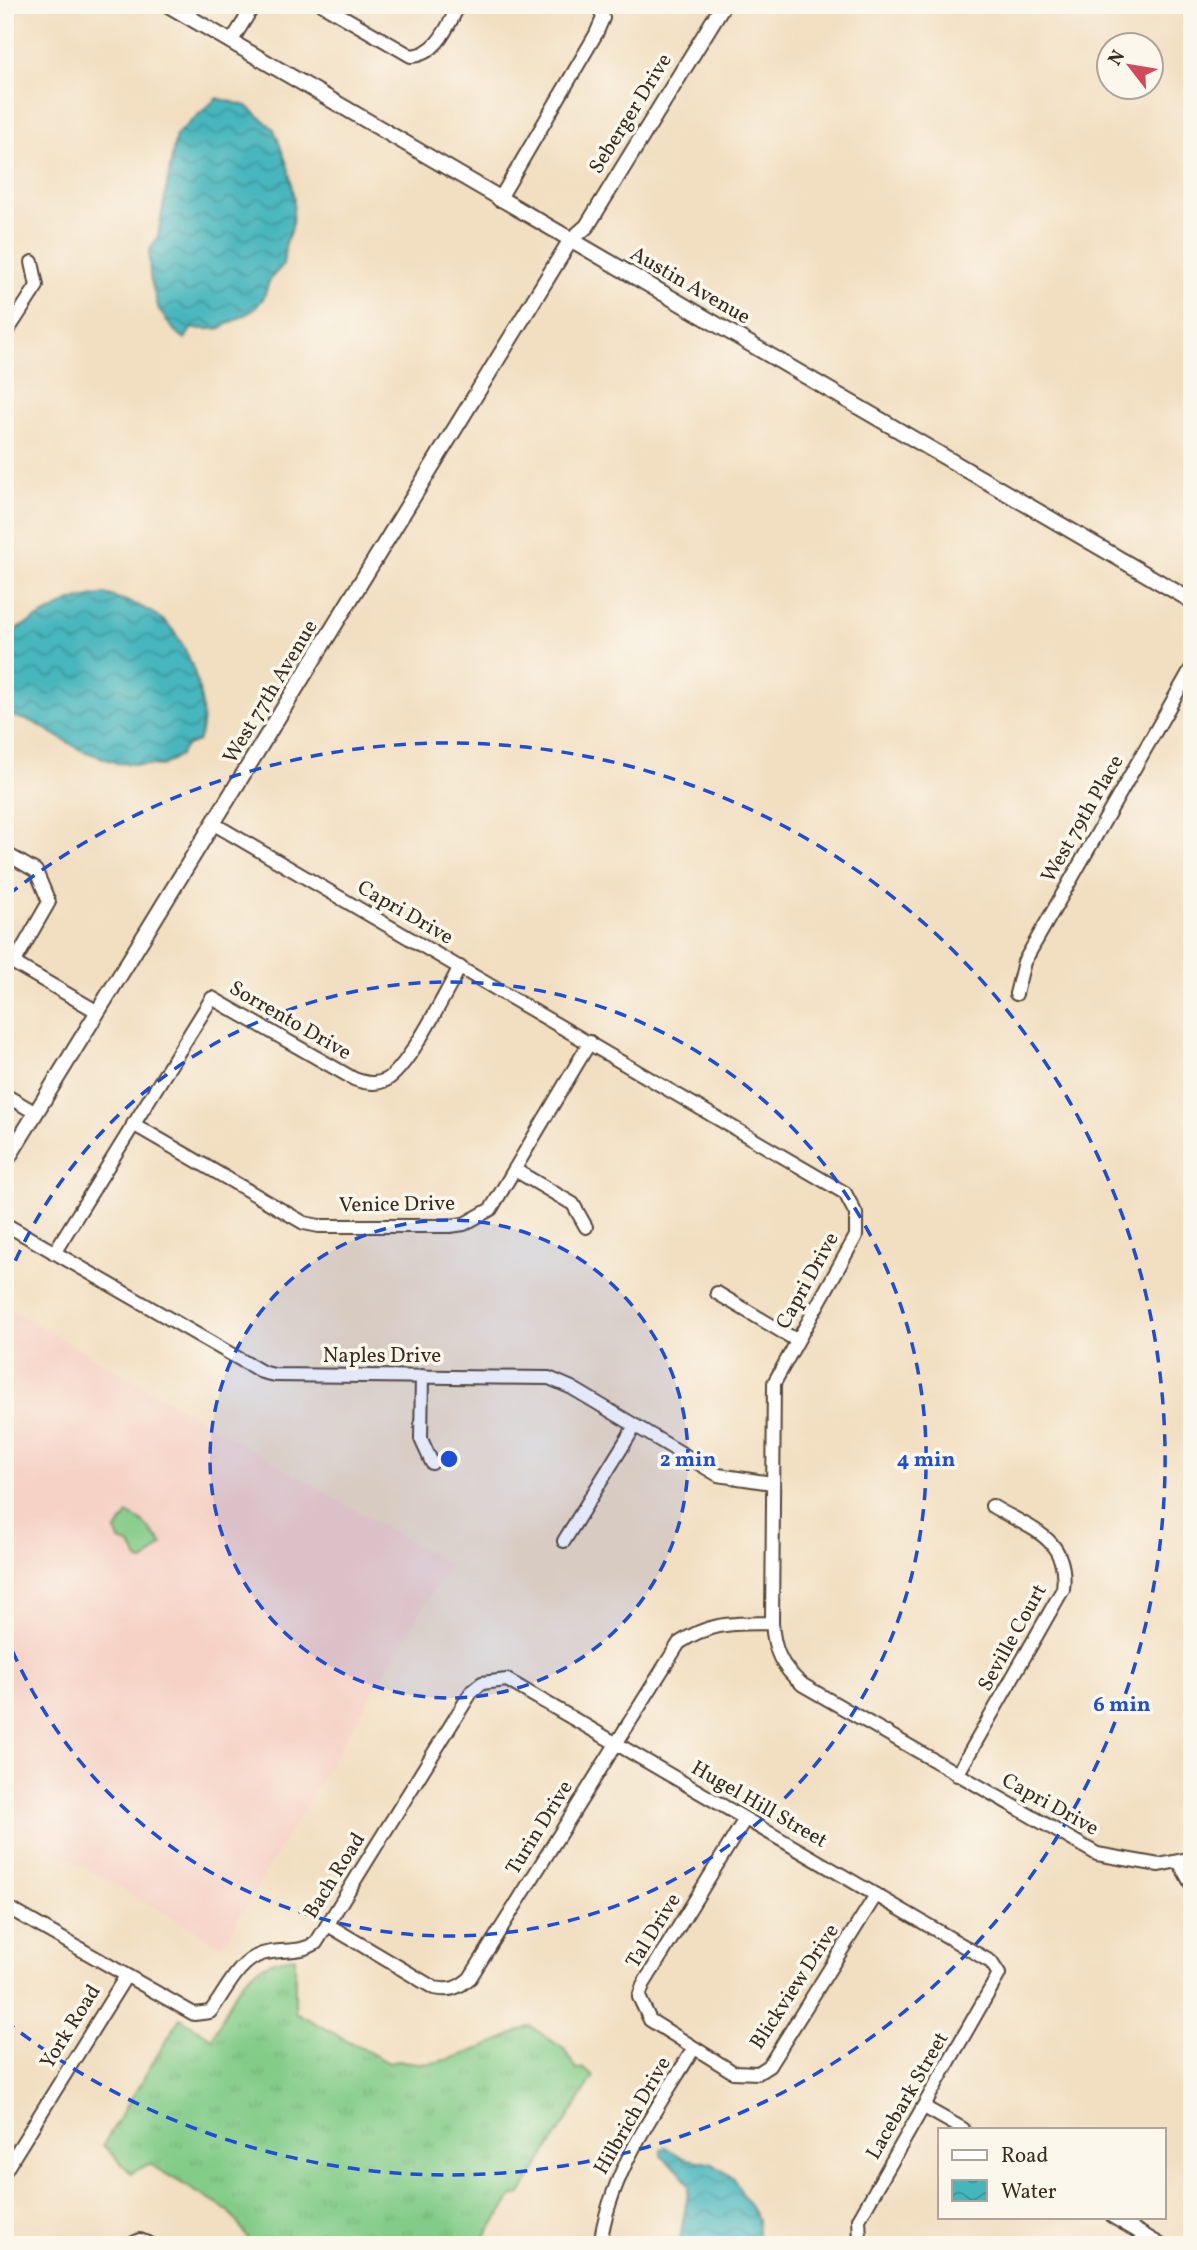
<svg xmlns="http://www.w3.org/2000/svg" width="1197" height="2250" viewBox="0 0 1197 2250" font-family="Vollkorn,serif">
<defs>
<pattern id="grass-tufts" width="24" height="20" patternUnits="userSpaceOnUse" patternTransform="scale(1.75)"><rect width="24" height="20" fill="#83cc88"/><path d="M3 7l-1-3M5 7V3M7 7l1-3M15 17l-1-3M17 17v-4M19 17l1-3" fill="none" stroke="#72af75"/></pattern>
<pattern id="water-waves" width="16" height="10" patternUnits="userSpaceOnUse" patternTransform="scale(1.75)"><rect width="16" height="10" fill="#46b6bd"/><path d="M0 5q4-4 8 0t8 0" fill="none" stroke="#3c9499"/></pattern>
</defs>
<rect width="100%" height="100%" fill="#fbf7ec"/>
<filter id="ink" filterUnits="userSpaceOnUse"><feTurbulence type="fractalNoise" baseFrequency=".0143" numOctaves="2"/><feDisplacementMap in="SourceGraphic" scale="14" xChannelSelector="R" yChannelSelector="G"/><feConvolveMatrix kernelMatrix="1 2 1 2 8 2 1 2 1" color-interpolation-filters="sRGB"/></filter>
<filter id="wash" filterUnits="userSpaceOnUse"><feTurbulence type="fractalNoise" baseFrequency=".00686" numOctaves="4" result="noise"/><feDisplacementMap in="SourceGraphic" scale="28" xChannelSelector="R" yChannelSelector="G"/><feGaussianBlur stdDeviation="1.57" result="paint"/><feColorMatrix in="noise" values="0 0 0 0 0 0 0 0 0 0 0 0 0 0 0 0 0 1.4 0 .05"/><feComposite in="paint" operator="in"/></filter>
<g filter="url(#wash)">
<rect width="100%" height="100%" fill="#f2dec0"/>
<!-- built -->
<polygon fill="#f6d1c5" points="5,1306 449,1564 222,1946 5,1822"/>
<!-- grass -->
<path fill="url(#grass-tufts)" stroke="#5f7b53" stroke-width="2" d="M 295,1957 L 295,2012 L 389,2063 C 404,2057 416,2066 432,2063 C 467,2056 498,2041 530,2026 L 564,2049 L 577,2070 L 582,2068 L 594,2076 L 521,2194 L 513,2196 L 479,2245 L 252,2245 L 230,2212 L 149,2164 L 131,2173 L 103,2145 L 180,2018 L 212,2038 C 236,1994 239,1963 295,1957 Z"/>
<!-- park -->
<polygon fill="#83cc88" stroke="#5f7b53" stroke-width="2" points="128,1514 142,1521 163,1544 144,1562 138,1560 131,1545 119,1541 116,1530"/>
<!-- water -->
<g fill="url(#water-waves)" stroke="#40706e" stroke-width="2">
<polygon points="217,98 247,106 274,129 288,167 294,199 292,228 286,241 283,265 270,279 264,297 254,310 219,329 191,329 185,339 174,330 159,310 150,277 149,252 158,236 176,135"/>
<path d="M 105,594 C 127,601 151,608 168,625 C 191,647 212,713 198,741 L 187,745 L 180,755 L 162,766 L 117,763 L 81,750 L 33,722 L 5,714 L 5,635 L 71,601 Z"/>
<polygon points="665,2147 684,2158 713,2164 733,2178 758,2219 758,2236 767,2239 767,2245 679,2245 689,2187 679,2170 661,2156 661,2150"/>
</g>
</g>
<g filter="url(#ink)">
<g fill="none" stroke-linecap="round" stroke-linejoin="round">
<!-- minor casing -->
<g stroke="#564536" stroke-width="16">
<g id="minor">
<path d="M 323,5 L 411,56 C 438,54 447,27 459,5"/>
<polyline points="231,42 254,5"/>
<polyline points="499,200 596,34 603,18 599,5"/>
<polyline points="5,335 37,286 32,262"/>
<path d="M 214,824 L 845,1193 L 856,1214 L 856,1236 L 774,1383 L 772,1623 C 774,1651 781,1667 803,1685 L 1097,1854 L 1159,1865 L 1192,1858"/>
<polyline points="5,853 36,871 49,902 14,963"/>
<polyline points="5,958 98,1012"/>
<polyline points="1016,994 1024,962 1192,667"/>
<polyline points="5,1095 36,1113"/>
<polyline points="133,1124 304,1223 319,1226 450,1226 464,1224 491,1209 590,1042"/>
<polyline points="515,1170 573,1204 586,1227"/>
<polyline points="5,1224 262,1372 274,1375 549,1378 572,1388 718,1475 772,1483"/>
<path d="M 54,1253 L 212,998 L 354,1079 C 365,1083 375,1085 386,1080 C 408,1069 446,992 460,967"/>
<polyline points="717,1293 796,1340"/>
<polyline points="422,1376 421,1439 432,1463"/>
<polyline points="564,1541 635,1426"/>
<path d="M 957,1775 L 1063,1589 C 1069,1537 1030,1529 992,1506"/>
<polyline points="745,1819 643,1985 639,1997 650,2020 733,2072 758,2073 769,2066 876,1895"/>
<polyline points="1179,1862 1192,1886"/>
<path d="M 5,1906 L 194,2014 L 210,2012 C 226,1992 237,1962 262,1954 C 281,1948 299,1954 316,1943 L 472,1691 L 482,1683 L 507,1680 L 991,1962 L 999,1974 L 859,2219 L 860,2239"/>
<path d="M 328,1925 L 434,1988 C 450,1991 457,1989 470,1978 L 679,1643 C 712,1621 734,1624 772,1623"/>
<polyline points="1192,2077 1192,2081"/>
<polyline points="924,2107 963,2129"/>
<polyline points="5,2171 126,1976"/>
<polyline points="1113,2217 1161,2245"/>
<polyline points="129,2245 140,2240 152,2245"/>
<path d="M 600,2245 C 610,2171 656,2111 694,2048"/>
</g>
</g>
<!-- tertiary casing -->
<g stroke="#564536" stroke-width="18">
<g id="tertiary">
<polyline points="168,5 1192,601"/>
<polyline points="5,1163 570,241 587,226 723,5"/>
</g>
</g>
<!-- minor -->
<use href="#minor" stroke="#fff" stroke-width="12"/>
<!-- tertiary -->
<use href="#tertiary" stroke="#fff" stroke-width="14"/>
</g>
</g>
<!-- distance rings -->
<circle cx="449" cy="1459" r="239" fill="#1d4ed8" fill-opacity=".12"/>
<g fill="none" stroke="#1d4ed8" stroke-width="3.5" stroke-dasharray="12 9">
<circle cx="449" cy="1459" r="239"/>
<path d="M7 1280A477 477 0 1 1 7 1638"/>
<path d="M8 895A716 716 0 1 1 8 2023"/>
</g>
<g text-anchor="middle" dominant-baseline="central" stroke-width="7" stroke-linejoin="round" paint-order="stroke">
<!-- street labels -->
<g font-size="21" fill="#3b2a1e" stroke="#fbf7ec">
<text transform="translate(631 114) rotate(-58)">Seberger Drive</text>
<text transform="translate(690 286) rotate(30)">Austin Avenue</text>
<text transform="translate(271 692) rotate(-59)">West 77th Avenue</text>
<text transform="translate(1083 819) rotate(-60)">West 79th Place</text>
<text transform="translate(405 913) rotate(30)">Capri Drive</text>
<text transform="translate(290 1021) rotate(30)">Sorrento Drive</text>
<text transform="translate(397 1205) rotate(-1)">Venice Drive</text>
<text transform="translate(808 1281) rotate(-61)">Capri Drive</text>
<text x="382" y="1356">Naples Drive</text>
<text transform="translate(1013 1638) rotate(-61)">Seville Court</text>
<text transform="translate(759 1805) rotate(30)">Hugel Hill Street</text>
<text transform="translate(1050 1805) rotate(29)">Capri Drive</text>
<text transform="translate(540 1828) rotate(-58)">Turin Drive</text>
<text transform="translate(335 1876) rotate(-58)">Bach Road</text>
<text transform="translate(654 1931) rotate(-58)">Tal Drive</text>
<text transform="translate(795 1987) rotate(-57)">Blickview Drive</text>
<text transform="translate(71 2027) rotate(-58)">York Road</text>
<text transform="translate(908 2096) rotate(-60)">Lacebark Street</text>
<text transform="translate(633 2116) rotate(-60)">Hilbrich Drive</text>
</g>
</g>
<circle cx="449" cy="1459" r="10" fill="#1d4ed8" stroke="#fbf7ec" stroke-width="3.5"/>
<g font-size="21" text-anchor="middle" font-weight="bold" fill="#1d4ed8" stroke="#fbf7ec" stroke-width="7" stroke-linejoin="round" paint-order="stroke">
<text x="688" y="1466">2 min</text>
<text x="926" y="1466">4 min</text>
<text x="1122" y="1711">6 min</text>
</g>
<!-- margin -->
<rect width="1197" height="2250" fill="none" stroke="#fbf7ec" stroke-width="28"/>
<!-- legend -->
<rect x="938" y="2128" width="228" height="91" fill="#fbf7ec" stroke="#aea59a" stroke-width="2"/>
<rect x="952" y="2150" width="35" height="10" fill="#ffffff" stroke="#aea59a" stroke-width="2"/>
<text x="1001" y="2162" font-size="21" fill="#3b2a1e">Road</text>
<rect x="952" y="2180" width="35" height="21" fill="url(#water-waves)" stroke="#aea59a" stroke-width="2"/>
<text x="1001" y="2198" font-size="21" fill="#3b2a1e">Water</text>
<!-- north arrow -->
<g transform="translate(1130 66) rotate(301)"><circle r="33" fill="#fbf7ec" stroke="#aea59a" stroke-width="2"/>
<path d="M0-5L12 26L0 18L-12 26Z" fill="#d1495b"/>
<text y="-10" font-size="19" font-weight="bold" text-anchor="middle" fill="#3b2a1e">N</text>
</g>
</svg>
